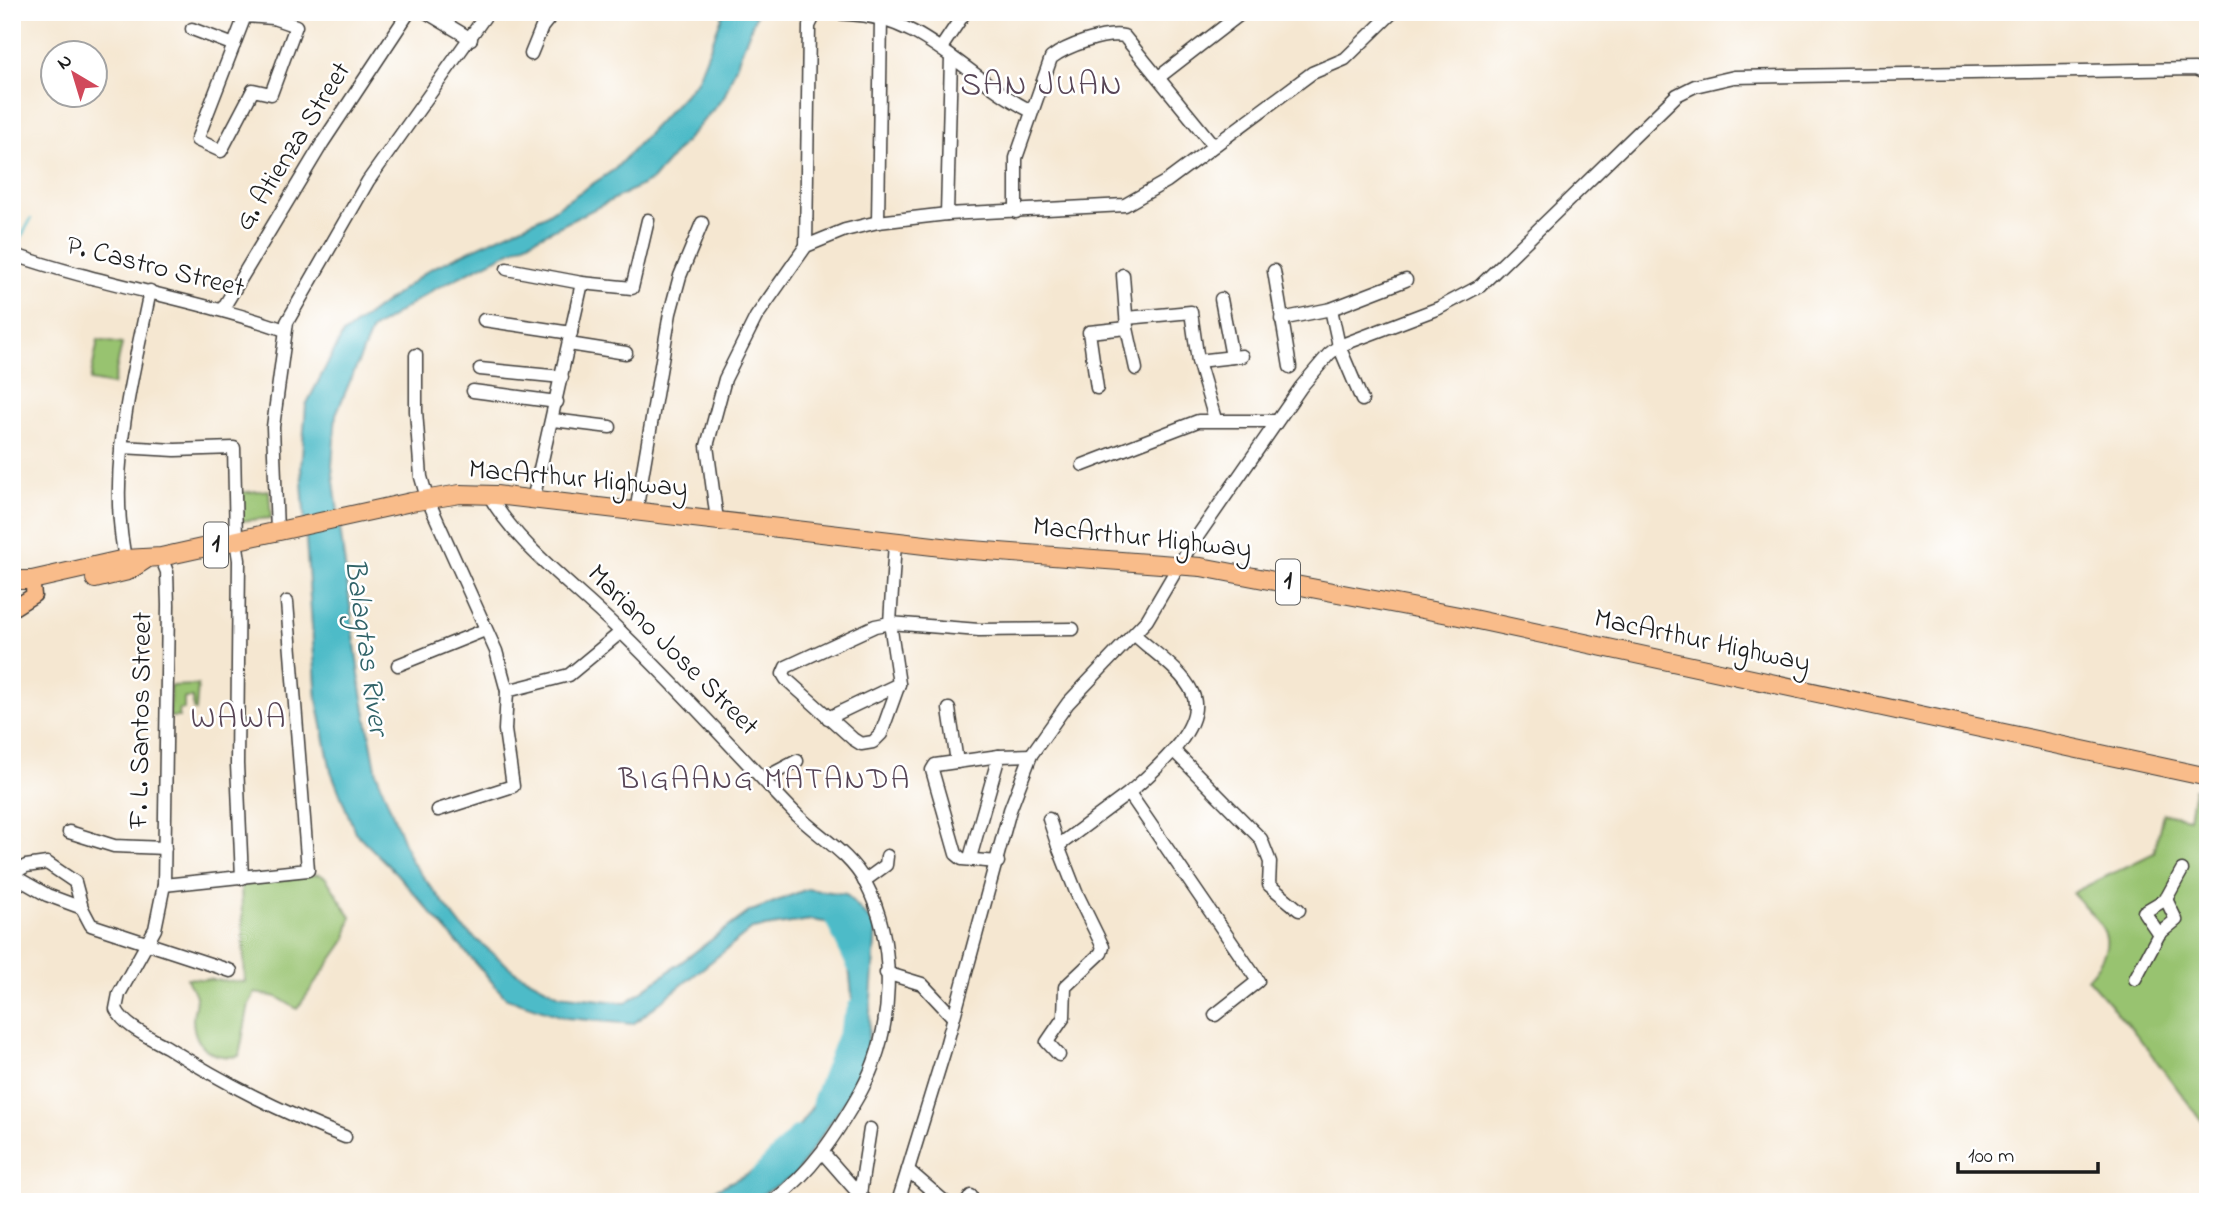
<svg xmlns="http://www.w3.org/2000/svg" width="2220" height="1214" viewBox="0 0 2220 1214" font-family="'Indie Flower',sans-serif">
<rect width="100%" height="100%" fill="#fff"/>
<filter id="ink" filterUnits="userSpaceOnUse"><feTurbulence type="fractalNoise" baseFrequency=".0143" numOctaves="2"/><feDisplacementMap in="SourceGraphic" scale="14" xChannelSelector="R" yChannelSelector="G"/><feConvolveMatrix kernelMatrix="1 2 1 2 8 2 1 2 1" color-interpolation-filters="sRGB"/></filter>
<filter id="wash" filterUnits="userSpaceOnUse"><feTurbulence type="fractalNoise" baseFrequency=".00686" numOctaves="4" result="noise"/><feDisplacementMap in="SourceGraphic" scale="28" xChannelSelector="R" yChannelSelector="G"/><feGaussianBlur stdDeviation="1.57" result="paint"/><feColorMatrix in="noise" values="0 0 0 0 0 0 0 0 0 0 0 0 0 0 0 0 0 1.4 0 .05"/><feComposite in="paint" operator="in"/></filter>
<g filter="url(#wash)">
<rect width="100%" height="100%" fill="#f5e7d1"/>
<!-- green -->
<g fill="#98c370" stroke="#5a7046" stroke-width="2">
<polygon points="98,340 122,344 113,385 90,381"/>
<polygon points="269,490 271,518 241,521 238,493"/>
<polygon points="198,685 196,711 193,709 193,698 184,698 184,709 179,710 179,717 170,717 170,686"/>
<path d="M 2194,789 L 2208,793 L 2208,1129 L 2136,1034 L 2087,978 C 2124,938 2102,926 2072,893 L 2154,853 L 2163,813 L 2189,818 Z"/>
<path d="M 319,874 L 326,878 L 351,917 L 346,939 L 297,1009 L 277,997 L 255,993 L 249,1004 L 239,1056 C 213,1060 194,1047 193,1020 C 193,1012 196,1005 196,997 C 195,989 188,986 187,978 L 245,982 L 241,885 Z"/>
</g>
<!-- water -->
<polygon fill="#4ebbc8" stroke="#356c72" stroke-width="2" points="724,12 757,12 724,97 652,180 433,290 372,330 336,414 332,466 360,682 377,774 411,861 463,928 514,971 559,995 626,1003 749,912 807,889 846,894 876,927 866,1070 795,1175 749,1202 690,1202 776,1160 845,1058 853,1004 846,940 831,923 811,920 752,929 633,1024 566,1018 506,998 396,873 355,832 331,771 317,700 301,467 306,405 343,334 430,269 544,216 615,169 697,81"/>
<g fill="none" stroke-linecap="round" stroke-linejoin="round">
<!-- stream -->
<polyline stroke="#4ebbc8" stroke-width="2.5" points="20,239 31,219"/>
<!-- river -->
<g stroke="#4ebbc8" stroke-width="18">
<polyline points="832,915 856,966"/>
<polyline points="821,1102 857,1007"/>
<polyline points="720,1202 751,1185 797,1135"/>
</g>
</g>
</g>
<g filter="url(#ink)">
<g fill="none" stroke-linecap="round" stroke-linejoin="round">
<!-- minor casing -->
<g stroke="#3d3a37" stroke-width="15">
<g id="minor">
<polyline points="426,12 471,39"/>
<polygon points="245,16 273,18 296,26 271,94 253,90 221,151 197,140"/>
<polyline points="192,29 234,45"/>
<polyline points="941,48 965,12"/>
<polyline points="531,54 542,27 554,12"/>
<polyline points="1159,77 1243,12"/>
<path d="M 1016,212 L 1016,158 L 1051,58 C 1066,46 1105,32 1124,36 L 1213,145"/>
<polyline points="947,214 951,57"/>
<polyline points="878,222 881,17"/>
<path d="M 806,246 L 809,26 L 815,14 C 826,12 837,13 848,14 C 924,16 967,79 1031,111"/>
<path d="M 12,254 C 101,285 196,299 285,330"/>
<polyline points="507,269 582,283 632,288 648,220"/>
<polyline points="1274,271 1290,367"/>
<polyline points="1123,275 1127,328 1136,369"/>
<polyline points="1221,299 1232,357"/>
<polyline points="1331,309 1339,346 1362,400"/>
<polyline points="222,310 323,142 409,12"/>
<polyline points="1127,318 1191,312 1198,361 1215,419"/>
<polyline points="1281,319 1331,309 1406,280"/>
<polyline points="484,320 571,333"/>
<polyline points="569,344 626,353"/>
<polyline points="416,355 416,411 421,477 427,498 496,651 507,691 505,730 513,786 438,810"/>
<polyline points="1198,361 1242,356"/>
<polyline points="480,369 562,377"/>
<polyline points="1097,388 1089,332 1127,328"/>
<polyline points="473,391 557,402"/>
<polyline points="553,420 610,427"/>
<polyline points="121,447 175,450 234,448 236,540 239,560 237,764 242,878"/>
<polyline points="1083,465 1198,421 1277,421"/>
<path d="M 489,495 C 518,547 579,590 621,632 C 681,690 736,752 794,812 C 817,836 849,852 865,882 C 898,944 894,1031 861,1091 C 836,1135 812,1172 772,1202"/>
<polyline points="533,500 582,283"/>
<polyline points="636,512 670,313 680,276 702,223"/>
<polyline points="717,520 707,446 725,379 756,317 806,246 845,230 878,222 947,214 1125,205 1167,181 1312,73 1345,59 1393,12"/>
<polyline points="277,531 273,427 287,322 368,181 488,12"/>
<polyline points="895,542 890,623 899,684 881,734 873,742 861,744 853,739 786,679 783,674 786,667 875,626 890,623 979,630 1073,629"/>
<path d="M 161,557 L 167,572 L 168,605 L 164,885 L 155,929 L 119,994 L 116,1009 C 125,1027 149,1037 167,1047 C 227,1085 280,1111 345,1137"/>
<path d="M 127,567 C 105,476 132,380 150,291"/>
<path d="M 1134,634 C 1151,651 1181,669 1192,692 C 1209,727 1151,773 1129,793 L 1258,981 L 1215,1015"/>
<polyline points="398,665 485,630"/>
<polyline points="507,691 569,675 621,632"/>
<polyline points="949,709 957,762"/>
<polyline points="828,718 899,684"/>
<polyline points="1174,751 1261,839 1270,862 1269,885 1299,910"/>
<polyline points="763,779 797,761"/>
<polyline points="1049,819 1058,846"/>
<polyline points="69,832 114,846 165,848"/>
<polyline points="970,858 999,756 1031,755"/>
<polyline points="998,862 962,859 956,854 932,770 935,765 999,756"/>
<polyline points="12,874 26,866 47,863 75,882 82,908 91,925 231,971"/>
<polyline points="12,875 47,895 82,908"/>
<polyline points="864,881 886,865 887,856"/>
<polyline points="164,885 308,870 287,602"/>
<polyline points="2159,934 2144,912 2166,899 2182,870"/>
<polyline points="886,973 922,984 953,1017"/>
<polyline points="2135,979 2159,934 2176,920 2166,899"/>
<polyline points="1059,1055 1047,1042 1064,1017 1065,987 1101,953 1103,947 1076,892 1058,846 1129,793"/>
<polyline points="824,1154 866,1202"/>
<polyline points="908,1170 945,1202"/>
<polyline points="860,1194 870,1129"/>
<polyline points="898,1202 946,1046 1010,810 1031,755 1068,703 1147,620 1188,550 1301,387 1329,354 1339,346 1439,308 1480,286 1677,95 1695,86 1734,77 2195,69 2208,74"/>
<polyline points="967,1202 971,1196"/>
</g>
</g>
<!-- major casing -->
<g stroke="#3d3a37" stroke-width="17">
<polyline id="major" points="12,609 34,595 32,580"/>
</g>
<!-- highway casing -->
<g stroke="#3d3a37" stroke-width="20">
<g id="highway">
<polyline points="95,579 128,571 145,560"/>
<polyline points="12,580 32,580 125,559 161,557 411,502 460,494 496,495 959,549 1201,567 1459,616 2208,777"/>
</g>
</g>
<!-- minor -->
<use href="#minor" stroke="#fff" stroke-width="12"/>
<!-- major -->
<use href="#major" stroke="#f9bc8a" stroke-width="14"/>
<!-- highway -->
<use href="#highway" stroke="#f9bc8a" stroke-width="18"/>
</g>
</g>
<g text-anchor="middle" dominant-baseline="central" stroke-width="5" stroke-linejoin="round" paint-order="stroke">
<!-- shield labels -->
<g fill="#fff" stroke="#606060" stroke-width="2">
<rect x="204" y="522.5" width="24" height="45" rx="5"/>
<rect x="1276" y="559.5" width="24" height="45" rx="5"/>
</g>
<g font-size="26" font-weight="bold" fill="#1c1c1c">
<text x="216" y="545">1</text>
<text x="1288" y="582">1</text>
</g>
<!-- street labels -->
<g font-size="28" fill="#1c1c1c" stroke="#fff">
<text transform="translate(294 147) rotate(-58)">G. Atienza Street</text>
<text transform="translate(155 268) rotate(14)">P. Castro Street</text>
<text transform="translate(578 480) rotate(5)">MacArthur Highway</text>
<text transform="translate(1142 539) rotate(6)">MacArthur Highway</text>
<text transform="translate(1702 642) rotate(12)">MacArthur Highway</text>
<text transform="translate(672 651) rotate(45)">Mariano Jose Street</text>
<text transform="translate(142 720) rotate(-89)">F. L. Santos Street</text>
</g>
<!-- water labels -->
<g font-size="30" font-style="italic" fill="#326469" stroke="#fff">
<text transform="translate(365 647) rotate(82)">Balagtas River</text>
</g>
<!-- neighbourhood labels -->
<g font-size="30" letter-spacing="2" fill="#584657" stroke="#fff">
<text x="765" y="781">BIGAANG MATANDA</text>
</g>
<!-- quarter labels -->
<g font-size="32" letter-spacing="2" fill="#584657" stroke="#fff">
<text x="1042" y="86">SAN JUAN</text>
<text x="239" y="719">WAWA</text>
</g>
</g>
<!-- margin -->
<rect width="2220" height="1214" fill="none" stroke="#fff" stroke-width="42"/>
<!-- north arrow -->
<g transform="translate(74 74) rotate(322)"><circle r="33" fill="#ffffff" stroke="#a4a4a4" stroke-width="2"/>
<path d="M0-5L12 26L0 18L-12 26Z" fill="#d1495b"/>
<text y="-10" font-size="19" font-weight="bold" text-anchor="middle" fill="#1c1c1c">N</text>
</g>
<!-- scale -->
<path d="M1958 1162v10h140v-10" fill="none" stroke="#1c1c1c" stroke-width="3.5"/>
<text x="1968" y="1162" font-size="21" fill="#1c1c1c" stroke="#ffffff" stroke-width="5" paint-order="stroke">100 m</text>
</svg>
